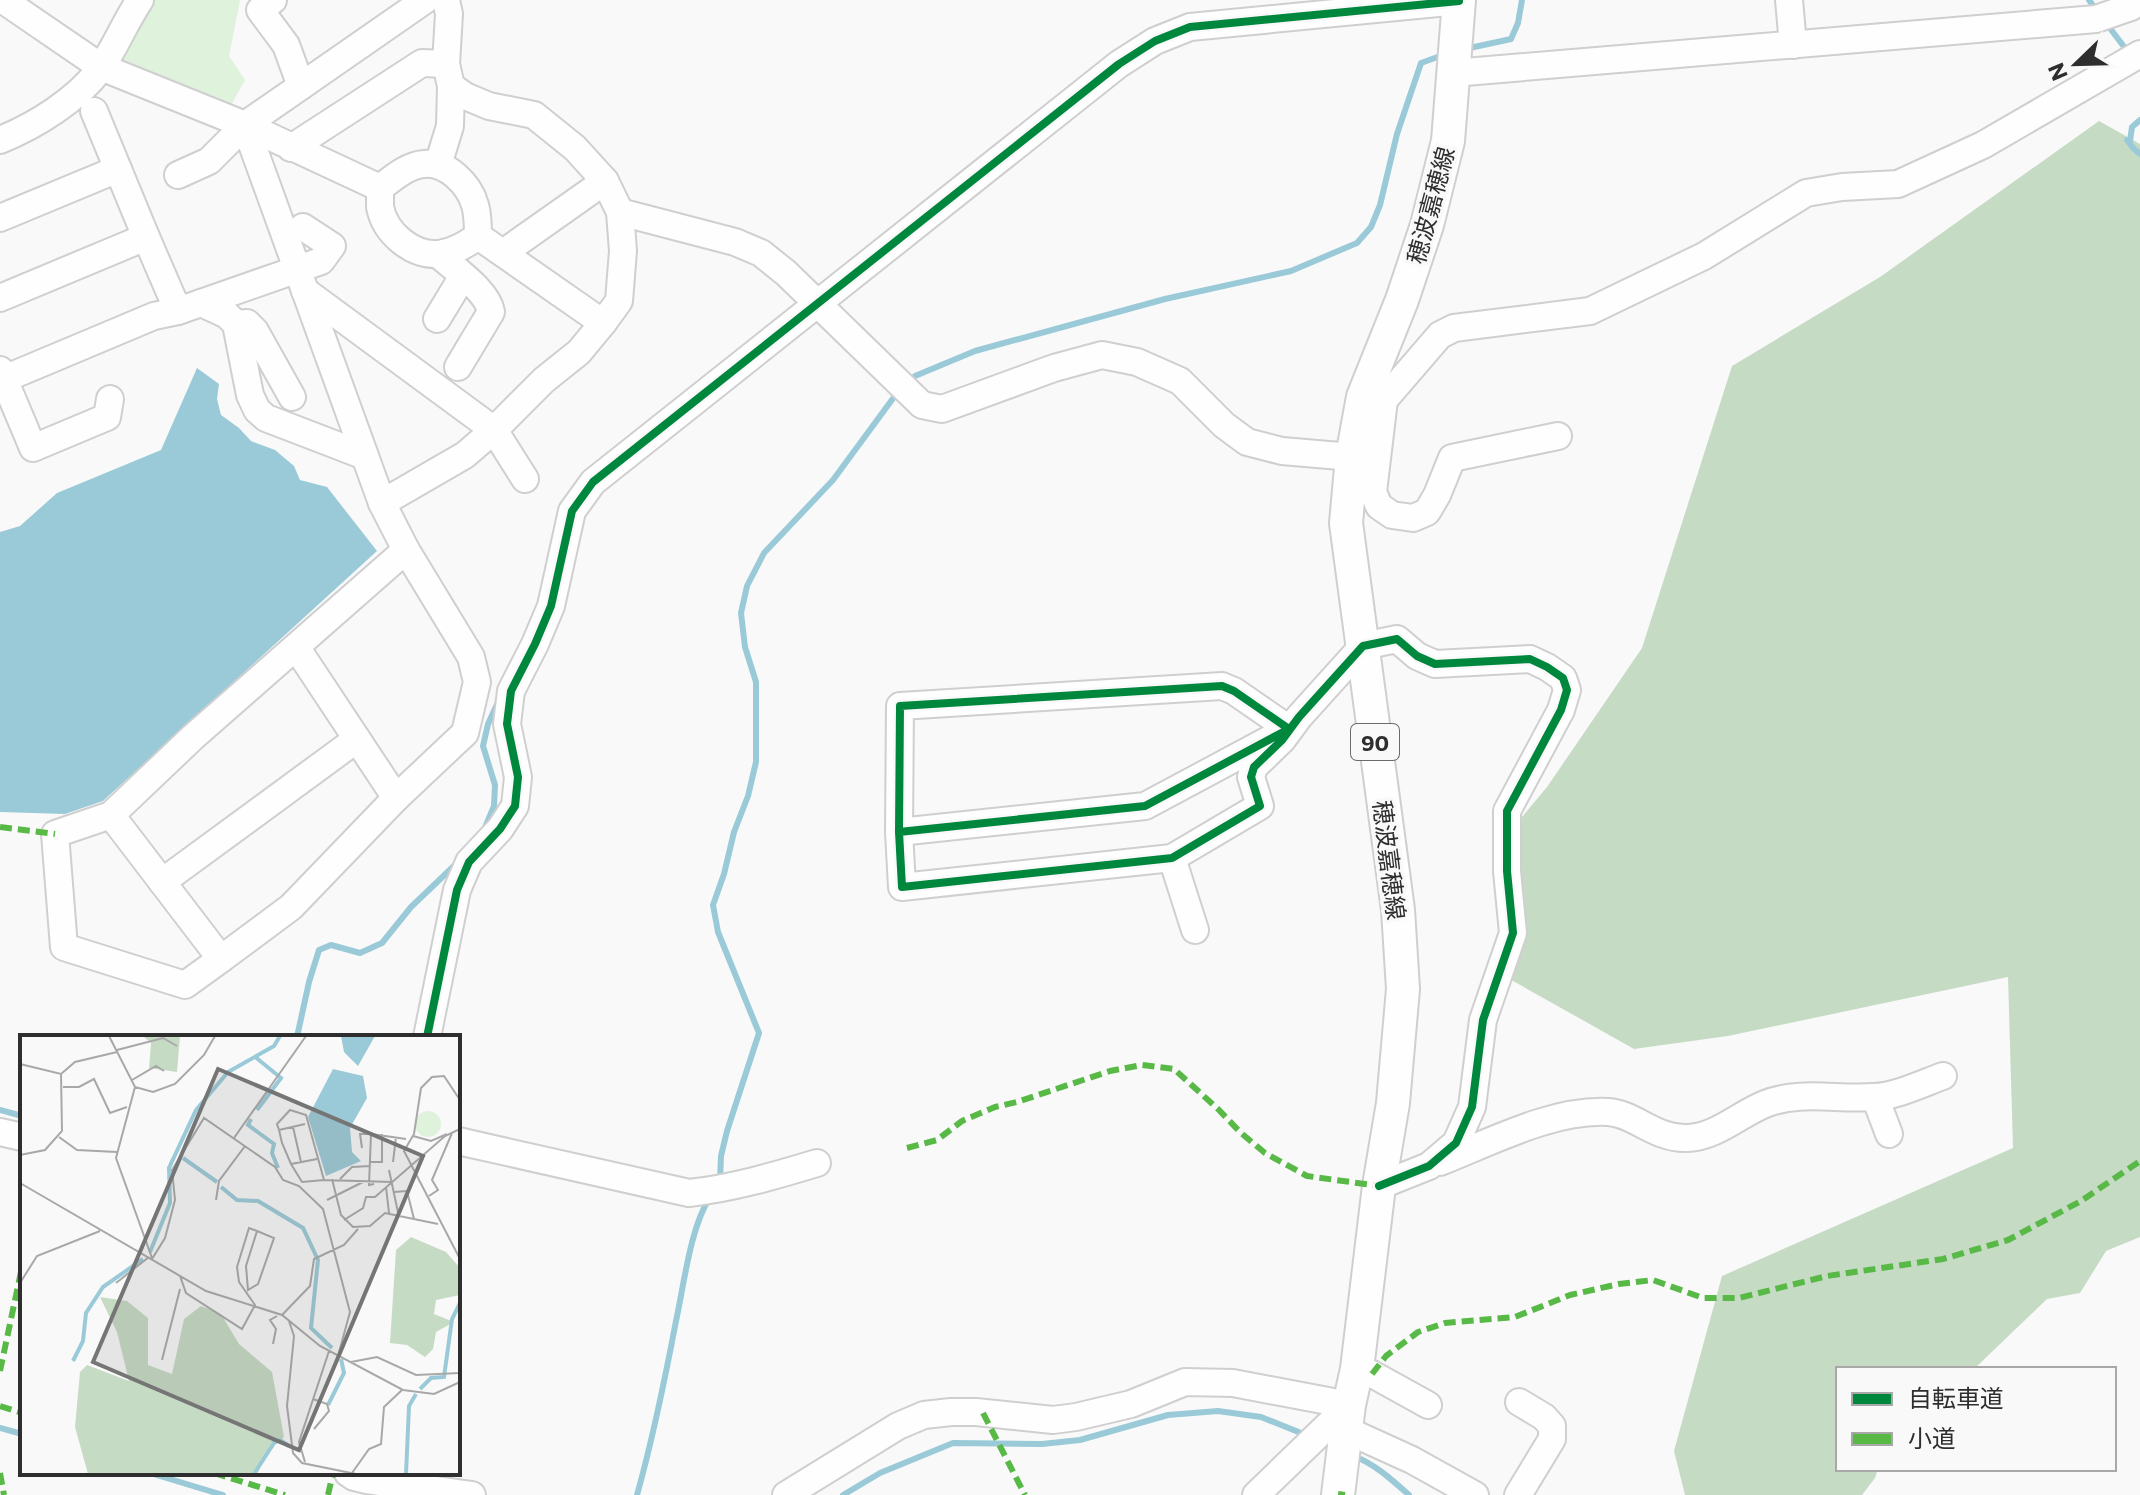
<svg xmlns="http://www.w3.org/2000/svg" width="2140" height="1495" viewBox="0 0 2140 1495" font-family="Commissioner,'Noto Sans JP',sans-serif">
<rect width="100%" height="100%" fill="#f9f9fa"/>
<!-- green -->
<polygon fill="#dff2dc" points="148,0 240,0 229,56 245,80 230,107 114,63"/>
<!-- forest -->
<polygon fill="#c6dbc4" points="2099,121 2140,144 2140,1237 2106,1251 2080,1293 2047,1299 1974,1369 1838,1369 1838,1469 1878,1469 1875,1478 1862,1495 1685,1495 1674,1451 1722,1276 2013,1148 2008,977 1728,1036 1634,1049 1506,977 1507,835 1547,787 1642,648 1732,366 1880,277"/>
<!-- water -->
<polygon fill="#9acad8" points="197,368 219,384 217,399 221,415 239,428 251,441 275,450 294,466 300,480 327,487 377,551 103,801 65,814 0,812 0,532 20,526 57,493 161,450"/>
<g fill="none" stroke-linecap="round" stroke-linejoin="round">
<!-- stream -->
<g stroke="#9acad8" stroke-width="6">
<polyline points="2089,0 2097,11"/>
<polyline points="2106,23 2128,52"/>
<polyline points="1465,49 1511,39 1518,23 1522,0"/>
<polyline points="2140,120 2132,127 2130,141 2127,140 2133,148 2140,154"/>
<polyline points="908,383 915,376 975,351 1165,299 1291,271 1357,243 1371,227 1380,205 1397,134 1421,63 1443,55"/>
<polyline points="484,830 494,806 495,785 483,746 488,724 499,700"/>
<polyline points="297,1037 309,982 319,950 331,945 360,953 382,943 411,907 457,863"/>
<polyline points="0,1110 22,1116"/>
<polyline points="720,1181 721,1156 727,1131 759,1033 718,932 713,905 724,874 734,832 748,796 756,762 756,682 745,647 741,613 747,586 764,553 833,480 897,393"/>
<polyline points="0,1428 22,1434"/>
<path d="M 1354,1456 C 1376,1465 1391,1479 1409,1495"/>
<polyline points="150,1473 223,1495"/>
<path d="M 637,1495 C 653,1438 665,1379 676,1321 C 684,1285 690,1228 710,1197"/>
<polyline points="843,1495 880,1473 953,1443 1042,1444 1080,1440 1168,1415 1218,1411 1261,1417 1306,1435"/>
</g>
<!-- minor casing -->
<g stroke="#cfcfd0" stroke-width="30">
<g id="minor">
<path d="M 3,0 L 101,67 L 245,125 L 380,188 C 380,194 380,201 380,207 C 385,233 412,256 439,254 C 454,252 466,245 478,236 L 603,323"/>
<polyline points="273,0 260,10 286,45 301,86"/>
<polyline points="1789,0 1793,45"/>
<polyline points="1453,73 2096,19 2131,7 2140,1"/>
<polyline points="94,111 146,237"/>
<path d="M 0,140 C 35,126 77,100 100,69 C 115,48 125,22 140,0"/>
<polyline points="291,148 422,63 446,64"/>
<polyline points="438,165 450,126 451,86"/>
<polyline points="178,175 209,161 245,125 425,0"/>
<path d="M 380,188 C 393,178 408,165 424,164 C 447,162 469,184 475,205 C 478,215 478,225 478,236"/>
<polyline points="620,212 735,242 761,253 786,273 922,405 942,409 1054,368 1102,355 1137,362 1180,381 1224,425 1247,442 1282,451 1352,457"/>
<polyline points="0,218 118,169"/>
<polyline points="503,253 605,181"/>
<path d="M 438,254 C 454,269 488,291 491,312 L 458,367"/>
<polyline points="305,291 494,430 525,479"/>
<polyline points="0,298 146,237 178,311"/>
<polyline points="201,303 227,315 236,324 250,395 257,410 266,418 365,456"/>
<polyline points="437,319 463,276"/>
<polyline points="236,324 247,323 255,331 292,397"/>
<polyline points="0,370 4,379 154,316 178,311 321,261 332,246 303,227"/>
<polyline points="4,379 33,448 107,417 110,399"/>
<polyline points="1363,397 1384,400 1440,335 1454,328 1590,311 1704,256 1806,193 1842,187 1898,184 1983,145 2140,54"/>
<polyline points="1384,400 1373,492 1379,506 1392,515 1413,518 1427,512 1437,495 1452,458 1558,436"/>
<polyline points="382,503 465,455 494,430 544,380 579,352 603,323 619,301 623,251 620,212 605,181 575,148 534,115 489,106 465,96 451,86 446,64 449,14 446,0"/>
<polyline points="396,798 465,733 477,682 471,657 406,550"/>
<polyline points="111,815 221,959 291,907 396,798 296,647"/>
<polyline points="899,832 1145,806 1289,729 1234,691 1222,686 900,706 899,832 902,887 1172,858 1260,806 1251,777 1254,767 1282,740 1299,717 1363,646 1397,639 1417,656 1435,664 1530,659 1547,667 1563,678 1567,690 1561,710 1507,811 1507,871 1513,933 1483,1020 1472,1107 1456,1143 1429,1166 1379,1186"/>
<polyline points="1172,858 1195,930"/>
<polyline points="162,882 357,739"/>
<polyline points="221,959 185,985 64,947 55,834 111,815 193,737 406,550 382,503 245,125"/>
<polyline points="427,1037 457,890 469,862 500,829 515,806 518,777 507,724 511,691 535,644 551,606 572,511 593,482 1119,64 1155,41 1190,27 1459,1"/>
<polyline points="1875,1097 1889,1134"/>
<polyline points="0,1132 22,1137"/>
<path d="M 458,1141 L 689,1193 C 733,1188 774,1176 817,1163"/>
<path d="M 1440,1162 C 1491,1142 1553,1109 1608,1112 C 1634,1113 1656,1140 1688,1138 C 1716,1137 1740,1114 1765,1104 C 1800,1090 1837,1100 1874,1097 C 1897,1096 1921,1084 1943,1076"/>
<polyline points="1357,1369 1372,1374 1428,1405"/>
<polyline points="1346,1430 1412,1460 1475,1495"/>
<polyline points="348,1473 354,1477 366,1480 472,1495"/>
<polyline points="786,1495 898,1426 924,1415 951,1412 976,1412 1053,1420 1076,1417 1131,1404 1185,1382 1233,1383 1349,1405"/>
<polyline points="1256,1495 1349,1405"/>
<polyline points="1518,1495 1552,1439 1552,1426 1544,1417 1519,1402"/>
</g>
</g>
<!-- major casing -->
<g stroke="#cfcfd0" stroke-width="36">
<polyline id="major" points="1338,1495 1349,1405 1357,1369 1379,1186 1393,1103 1403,989 1398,910 1346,523 1352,457 1363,397 1402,300 1427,225 1448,141 1459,0"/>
</g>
<!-- minor -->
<use href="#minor" stroke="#fefefe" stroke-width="26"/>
<!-- major -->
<use href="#major" stroke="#fefefe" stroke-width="32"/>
<!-- quiet -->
<g stroke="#58b947" stroke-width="6" stroke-dasharray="12 6" stroke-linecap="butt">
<polyline points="0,827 55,834"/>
<polyline points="907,1148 937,1140 962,1121 995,1107 1017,1102 1110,1071 1142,1065 1174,1069 1218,1109 1241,1133 1265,1153 1307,1176 1379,1186"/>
<polyline points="0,1371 22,1267"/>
<polyline points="1372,1374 1386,1356 1418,1332 1445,1323 1515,1317 1570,1295 1619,1284 1653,1280 1703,1298 1739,1298 1827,1276 1943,1259 2008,1240 2081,1201 2140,1161"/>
<polyline points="0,1406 22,1413"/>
<polyline points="983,1413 1025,1495"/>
<polyline points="0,1473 4,1495"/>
<polyline points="214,1473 285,1495"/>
<polyline points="1338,1494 1345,1495"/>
<polyline points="328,1495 333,1473"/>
</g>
<!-- cycleway casing -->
<g stroke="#f9f9fa" stroke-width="13">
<g id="cycleway">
<polyline points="899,832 1145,806 1289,729 1234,691 1222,686 900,706 899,832 902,887 1172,858 1260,806 1251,777 1254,767 1282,740 1299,717 1363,646 1397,639 1417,656 1435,664 1530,659 1547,667 1563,678 1567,690 1561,710 1507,811 1507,871 1513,933 1483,1020 1472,1107 1456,1143 1429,1166 1379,1186"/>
<polyline points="427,1037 457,890 469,862 500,829 515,806 518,777 507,724 511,691 535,644 551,606 572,511 593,482 1119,64 1155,41 1190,27 1459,1"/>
</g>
</g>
<!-- cycleway -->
<use href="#cycleway" stroke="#00873e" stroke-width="8"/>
</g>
<g text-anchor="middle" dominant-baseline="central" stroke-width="7" stroke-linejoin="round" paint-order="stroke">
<!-- shield labels -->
<rect fill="#f9f9fa" stroke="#6b6b6b" stroke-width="2" x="1351" y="724" width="48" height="36" rx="6"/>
<g font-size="22" font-weight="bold" fill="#2e2e2e">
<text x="1375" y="742">90</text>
</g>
<!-- street labels -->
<g font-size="24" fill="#2e2e2e" stroke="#f9f9fa">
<text transform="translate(1430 205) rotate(-75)">穂波嘉穂線</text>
<text transform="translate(1390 860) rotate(83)">穂波嘉穂線</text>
</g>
</g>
<!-- overview -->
<g transform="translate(20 1035)">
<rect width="440" height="440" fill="#f9f9fa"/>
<path d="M395 89a13 13 0 1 1 26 0a13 13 0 1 1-26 0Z" fill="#dff2dc"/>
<path d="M 123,1 L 160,1 L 157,37 L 129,33 L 131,8 ZM 391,202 L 426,217 L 440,233 L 440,260 L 416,265 L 414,279 L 434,287 L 416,297 L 413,314 L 405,322 L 387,310 L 370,308 L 376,215 ZM 80,262 L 107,266 L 128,283 L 128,330 L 152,339 L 164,284 L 181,271 L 201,279 L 219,309 L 252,337 L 264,402 L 250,413 L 237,439 L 68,439 L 55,392 L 60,337 L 67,330 L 109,346 L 97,297 Z" fill="#c6dbc4"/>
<path d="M 321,1 L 355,1 L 338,31 L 324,17 ZM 313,34 L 343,41 L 347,63 L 330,93 L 332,117 L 341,126 L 306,141 L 288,82 Z" fill="#9acad8"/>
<path fill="none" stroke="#9acad8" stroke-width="4" d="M 234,21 L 261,43 L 237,75M 231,84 L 228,90 L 254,109 L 252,118 L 258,133M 163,123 L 197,147M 201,152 L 217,165 L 238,166 L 283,193 L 298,225 L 291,293 L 312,313M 130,217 L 150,168 L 149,133 L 176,75 L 208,37 L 254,11 L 260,1M 53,326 L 63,306 L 66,278 L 83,252 L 123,224M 400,354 L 411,343 L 424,342 L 432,284 L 440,268M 308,370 L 324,338 L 321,324M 234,439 L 254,408 L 260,405 L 269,411M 386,439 L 389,371 L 396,359"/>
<path fill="none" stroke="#a8a8a8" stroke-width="2" d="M 89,1 L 115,52 L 133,57 L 155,49 L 184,20 L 195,1M 97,15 L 143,3 L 157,11M 0,29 L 41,39 L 55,27 L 97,17M 112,45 L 136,31 L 144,36M 43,52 L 59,52 L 74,44 L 90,78 L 107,72M 115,52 L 96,123 L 132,223M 440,65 L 424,41 L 412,42 L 401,53 L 394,99 L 384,116 L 440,224M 285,89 L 259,95 L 262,108 L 271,129 L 297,124M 273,92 L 281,127M 259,95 L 257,89 L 270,75 L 286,80 L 304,145 L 372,147M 393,101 L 411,106 L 427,99M 39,102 L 57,115 L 97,117M 214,103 L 286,1M 342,113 L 340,99 L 351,99M 0,120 L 25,115 L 42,96 L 41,39M 350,127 L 362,127 L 362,99M 373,127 L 376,102M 271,129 L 282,147 L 304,145M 369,135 L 379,182M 312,144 L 321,180 L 333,192 L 350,191 L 365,178 L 418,189M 320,144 L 332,132 L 350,131M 0,148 L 186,256 L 262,280 L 300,311 L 383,355 L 414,359 L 440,347M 354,149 L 349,150 L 351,99 L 386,104M 366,152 L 369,178M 374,157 L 387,156 L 394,184M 409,161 L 418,155 L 412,145 L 432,98M 196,165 L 199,146 L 225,111M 307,165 L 345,146M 324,185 L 343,173 L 346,162 L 355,162 L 425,101 L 440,94M 132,224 L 145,203 L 155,165 L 152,135 L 184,83 L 255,132 L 263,145 L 279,151 L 303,174 L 330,277 L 318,321M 160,241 L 166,258 L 222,294 L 235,270 L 219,247 L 217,232 L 229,193 L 237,196 L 254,203 L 238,249 L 228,255 L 226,231 L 237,196M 0,248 L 17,221 L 80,196M 96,248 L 129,222M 262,280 L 290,251 L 294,224 L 324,210 L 338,194M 269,286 L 274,301 L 267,371 L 273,418 L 282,428 L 336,439M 253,309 L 256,294 L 250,285 L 257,281M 142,325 L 160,254M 331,327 L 357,322 L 396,340 L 440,338M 293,364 L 307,369 L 309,376 L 294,394M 285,427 L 279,407 L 309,316M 332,438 L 349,414 L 361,409 L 364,372 L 382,355"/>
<path fill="#757575" fill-opacity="0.15" stroke="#757575" stroke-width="4" d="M 198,34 L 403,121 L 279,415 L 73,327 Z"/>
<rect width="440" height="440" fill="none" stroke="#2e2e2e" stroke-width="4"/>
</g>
<!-- legend -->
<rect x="1836" y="1367" width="280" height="104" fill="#f9f9fa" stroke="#a8a8a8" stroke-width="2"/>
<rect x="1852" y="1393" width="40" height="12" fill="#00873e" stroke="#a8a8a8" stroke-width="2"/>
<text x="1908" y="1407" font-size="24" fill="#2e2e2e">自転車道</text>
<rect x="1852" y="1433" width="40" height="12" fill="#58b947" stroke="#a8a8a8" stroke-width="2"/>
<text x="1908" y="1447" font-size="24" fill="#2e2e2e">小道</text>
<!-- north arrow -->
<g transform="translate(2076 64) rotate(247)" stroke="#f9f9fa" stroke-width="6" paint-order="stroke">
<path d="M0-6L14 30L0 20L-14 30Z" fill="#2e2e2e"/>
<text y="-12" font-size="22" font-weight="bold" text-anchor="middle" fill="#2e2e2e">N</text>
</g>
</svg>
